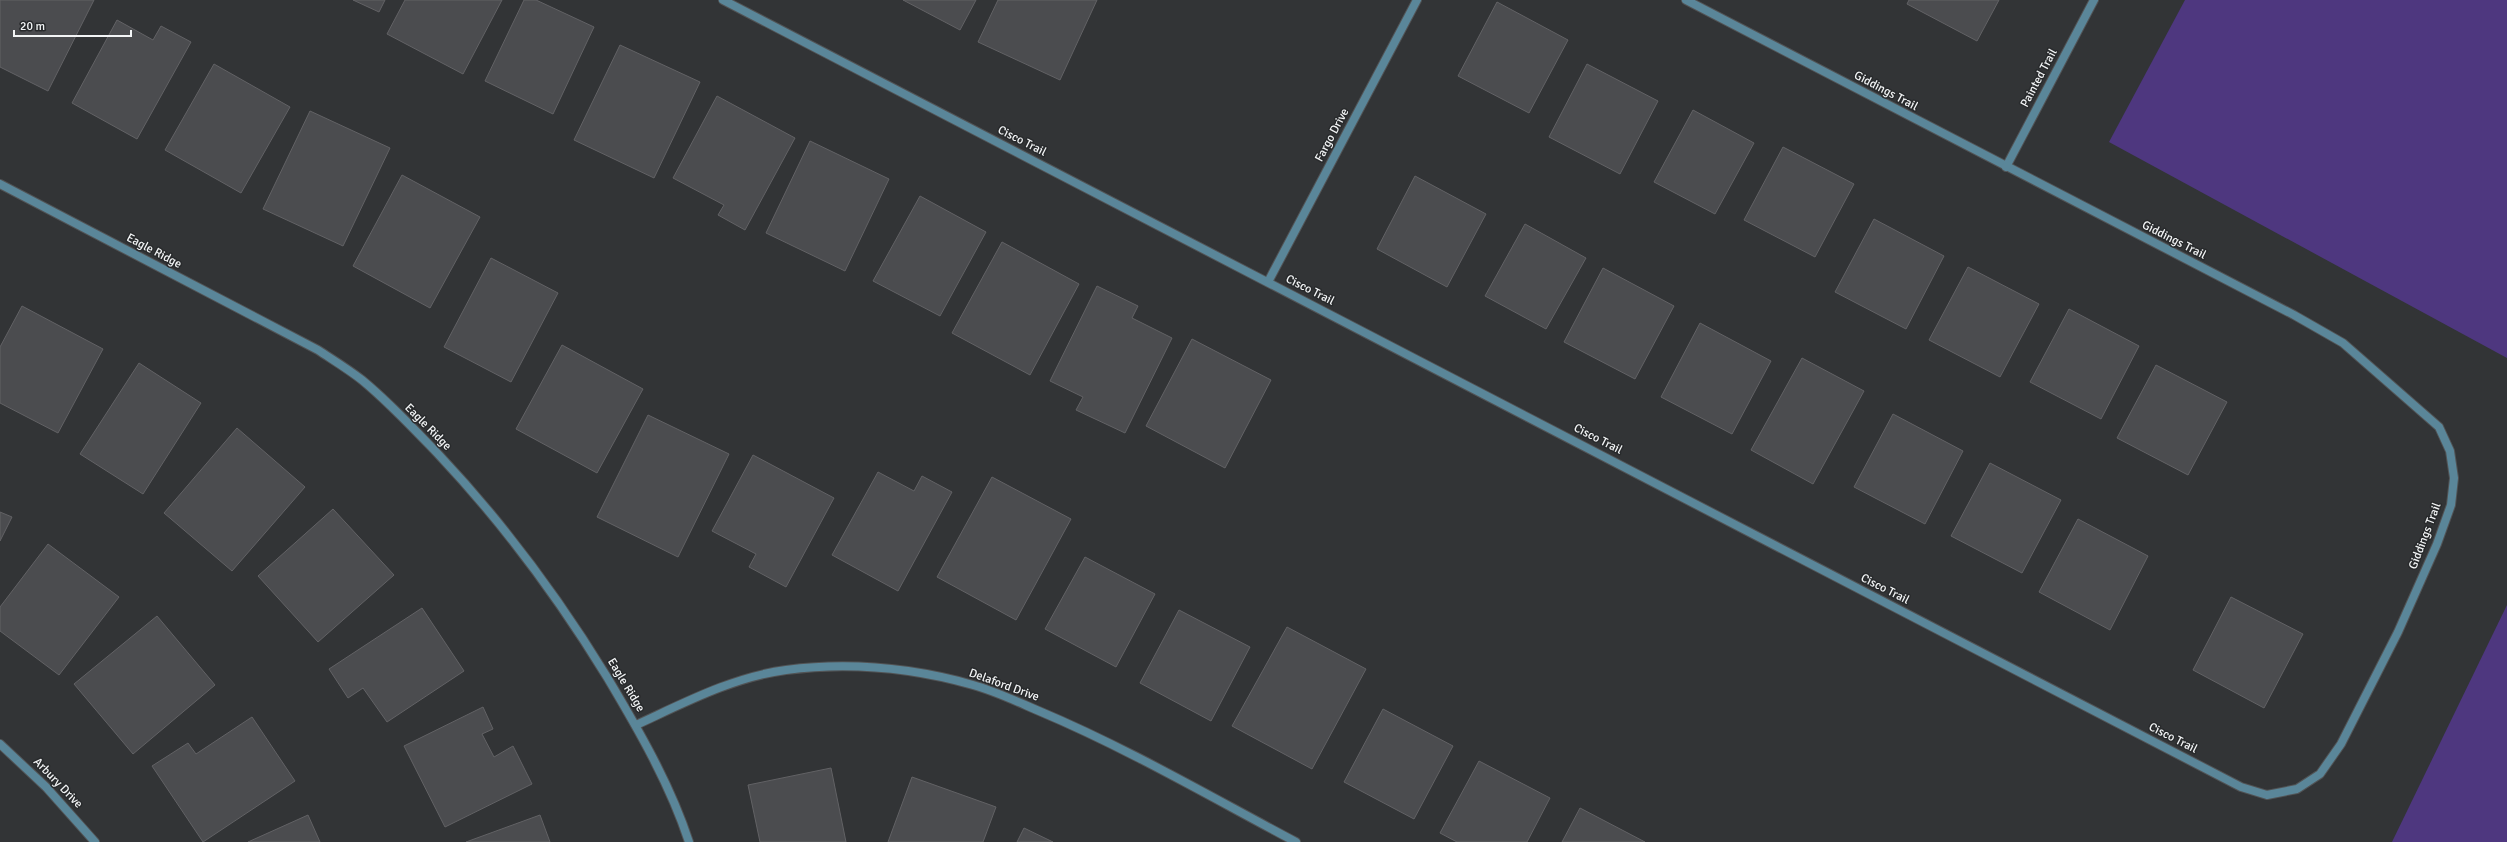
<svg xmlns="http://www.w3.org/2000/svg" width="2507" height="842" viewBox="0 0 2507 842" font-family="Signika,sans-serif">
<rect width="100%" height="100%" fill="#323436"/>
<!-- green -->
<g fill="#4e377f">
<polygon points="2185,0 2507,0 2507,358 2109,142"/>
<polygon points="2507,605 2507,842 2392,842"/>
</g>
<!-- building -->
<g fill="#4b4c4f" stroke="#626265">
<polygon points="0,0 94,0 48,91 0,67"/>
<polygon points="353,0 385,0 379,12"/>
<polygon points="405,0 502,0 463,74 387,34"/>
<polygon points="524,0 536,0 594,27 553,114 485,81"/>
<polygon points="903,0 976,0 960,30"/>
<polygon points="998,0 1097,0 1060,80 978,42"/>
<polygon points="1909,0 1999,0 1977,41 1907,4"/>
<polygon points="1497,2 1568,40 1529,113 1458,76"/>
<polygon points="117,20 153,40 161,26 191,42 137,139 72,103"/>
<polygon points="620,45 700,82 654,178 574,140"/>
<polygon points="214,64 290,107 241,193 165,150"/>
<polygon points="1587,64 1658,101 1620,174 1549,137"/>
<polygon points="717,96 795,138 745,230 718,215 724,205 673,178"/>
<polygon points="1693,110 1754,143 1715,214 1654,182"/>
<polygon points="310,111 390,148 343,246 263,209"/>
<polygon points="810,141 889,179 845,271 766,233"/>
<polygon points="1783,147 1854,184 1815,257 1744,220"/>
<polygon points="402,175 480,217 430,308 353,266"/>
<polygon points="1415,176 1486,214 1447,287 1377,249"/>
<polygon points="920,196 986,232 940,316 873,281"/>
<polygon points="1874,219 1944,256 1906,329 1835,292"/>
<polygon points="1525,224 1586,258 1546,329 1485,296"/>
<polygon points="1002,242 1079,284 1030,375 952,333"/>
<polygon points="491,258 558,293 511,382 444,347"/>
<polygon points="1968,267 2039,304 2000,377 1929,340"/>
<polygon points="1603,268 1674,306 1635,379 1564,342"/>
<polygon points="1097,286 1138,306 1132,318 1172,338 1125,433 1076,410 1083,397 1050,381"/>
<polygon points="22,306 103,349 58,433 0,403 0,347"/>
<polygon points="2069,309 2139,346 2101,419 2030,382"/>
<polygon points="1700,323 1771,361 1732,434 1661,397"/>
<polygon points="1192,339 1271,380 1225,468 1146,426"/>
<polygon points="562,345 643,389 597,473 516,429"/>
<polygon points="1802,358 1864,391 1813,484 1751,450"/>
<polygon points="139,363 201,403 143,494 80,454"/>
<polygon points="2156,365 2227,402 2188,475 2117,438"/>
<polygon points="1893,414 1963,451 1925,524 1854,487"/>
<polygon points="648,415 729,454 678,557 597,517"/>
<polygon points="237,428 305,487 232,571 164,513"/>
<polygon points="753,455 834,498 786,587 749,567 756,554 712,531"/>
<polygon points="1990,463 2061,500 2022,573 1951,536"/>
<polygon points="878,472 914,491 922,476 952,492 898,591 832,555"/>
<polygon points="992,477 1071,519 1016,620 937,577"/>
<polygon points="333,509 394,575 318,642 258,576"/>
<polygon points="0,512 12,517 0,541"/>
<polygon points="2078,519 2148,556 2110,630 2039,592"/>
<polygon points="48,544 119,597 59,675 0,631 0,607"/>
<polygon points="1085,557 1155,594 1116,667 1045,629"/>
<polygon points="2231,597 2303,634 2264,708 2193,670"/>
<polygon points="422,608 464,671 387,722 363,688 348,698 329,669"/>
<polygon points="1179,610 1250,647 1211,721 1140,683"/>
<polygon points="157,616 215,685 133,754 74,684"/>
<polygon points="1287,627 1366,669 1312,769 1232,726"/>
<polygon points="483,707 493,729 482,734 494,757 513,746 532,784 445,827 404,746"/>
<polygon points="1383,709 1453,746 1414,819 1344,782"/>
<polygon points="252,717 295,781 203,842 152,766 188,743 196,754"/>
<polygon points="1479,761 1550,798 1527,842 1457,842 1440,833"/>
<polygon points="831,768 846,842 760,842 748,785"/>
<polygon points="912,777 996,807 983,842 888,842"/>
<polygon points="1580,808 1645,842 1562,842"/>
<polygon points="308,815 320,842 248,842"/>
<polygon points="540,815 550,842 466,842"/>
<polygon points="1024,828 1053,842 1017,842"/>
</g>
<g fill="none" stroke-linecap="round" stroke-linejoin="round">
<!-- street casing -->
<g stroke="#515355" stroke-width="10">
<g id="street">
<polyline points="723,0 2241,787 2267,795 2297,789 2320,774 2341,744 2398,632 2437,544 2451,505 2454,478 2450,451 2439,427 2343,343 2294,315 1686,0"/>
<polyline points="2006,167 2094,0"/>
<path d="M 0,184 L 318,350 C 333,360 348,369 362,380 C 390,403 414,429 439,455 C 503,523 558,597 607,677 C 638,729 670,784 689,842"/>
<polyline points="1268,282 1417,0"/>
<path d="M 636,725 C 684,703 733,677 786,670 C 848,662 913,668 973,685 C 995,691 1018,702 1039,711 C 1127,748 1211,797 1296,842"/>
<polyline points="0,744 46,787 95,842"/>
</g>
</g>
<!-- street -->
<use href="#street" stroke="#5a8699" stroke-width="8"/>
</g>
<g text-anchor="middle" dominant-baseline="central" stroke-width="3" stroke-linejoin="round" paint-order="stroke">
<!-- street labels -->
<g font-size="12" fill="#f3f5f6" stroke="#282a2c">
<text transform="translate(2039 78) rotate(-62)">Painted Trail</text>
<text transform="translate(1886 91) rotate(28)">Giddings Trail</text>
<text transform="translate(1332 135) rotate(-62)">Fargo Drive</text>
<text transform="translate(1022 141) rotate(27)">Cisco Trail</text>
<text transform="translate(2174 240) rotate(27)">Giddings Trail</text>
<text transform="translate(154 251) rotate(28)">Eagle Ridge</text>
<text transform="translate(1310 290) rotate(27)">Cisco Trail</text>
<text transform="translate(428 427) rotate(45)">Eagle Ridge</text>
<text transform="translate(1598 439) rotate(27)">Cisco Trail</text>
<text transform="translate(2425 536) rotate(-69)">Giddings Trail</text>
<text transform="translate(1885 589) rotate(27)">Cisco Trail</text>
<text transform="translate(626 685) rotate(59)">Eagle Ridge</text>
<text transform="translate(1004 685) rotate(20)">Delaford Drive</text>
<text transform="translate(2173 738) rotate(27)">Cisco Trail</text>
<text transform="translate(58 783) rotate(46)">Arbury Drive</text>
</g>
</g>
<!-- scale -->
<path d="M14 30v6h117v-6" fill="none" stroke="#f3f5f6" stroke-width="2"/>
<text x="20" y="30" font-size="12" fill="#f3f5f6" stroke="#282a2c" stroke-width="3" paint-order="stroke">20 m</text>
</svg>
